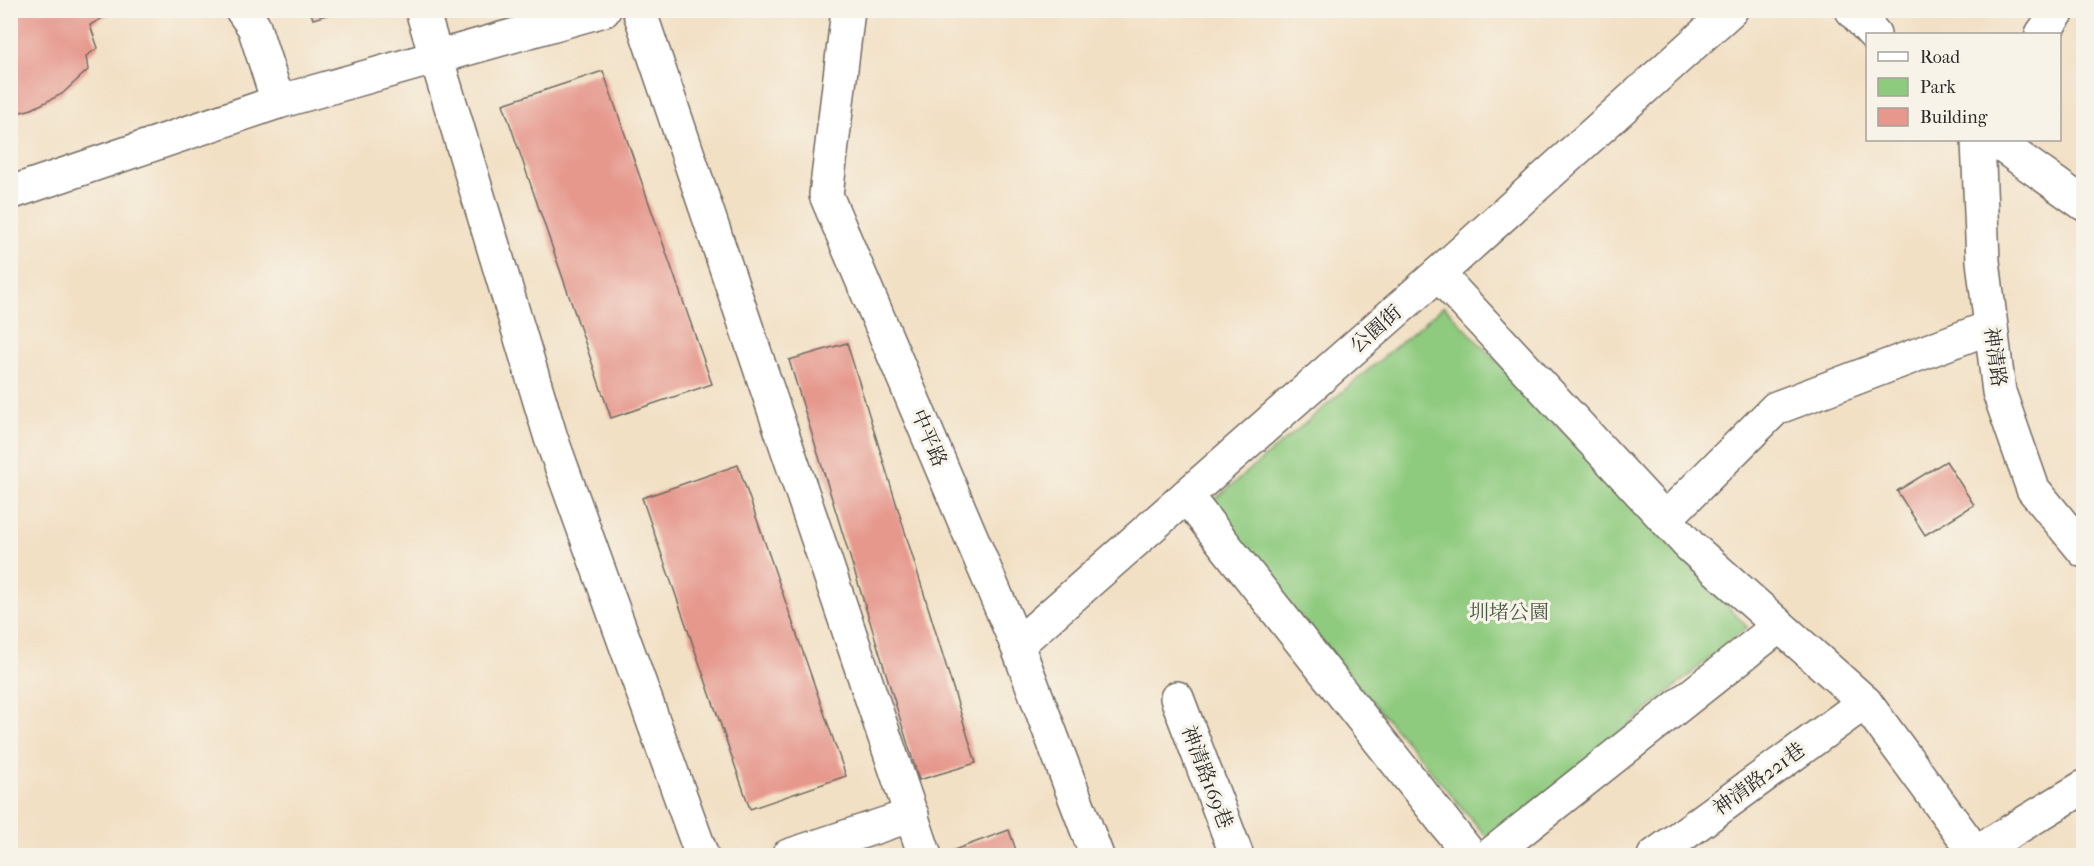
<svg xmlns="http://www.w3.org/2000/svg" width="2094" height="866" viewBox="0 0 2094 866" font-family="'IM FELL French Canon','Noto Serif TC',serif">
<rect width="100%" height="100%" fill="#f7f3e8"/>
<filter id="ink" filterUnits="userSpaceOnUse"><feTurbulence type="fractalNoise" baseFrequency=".0167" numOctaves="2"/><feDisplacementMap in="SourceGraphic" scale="12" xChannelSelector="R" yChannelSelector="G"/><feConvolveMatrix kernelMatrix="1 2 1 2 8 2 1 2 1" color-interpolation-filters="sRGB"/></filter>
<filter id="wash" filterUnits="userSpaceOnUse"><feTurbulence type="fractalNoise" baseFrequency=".008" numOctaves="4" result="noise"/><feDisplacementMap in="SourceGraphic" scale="24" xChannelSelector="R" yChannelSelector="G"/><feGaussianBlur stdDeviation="1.35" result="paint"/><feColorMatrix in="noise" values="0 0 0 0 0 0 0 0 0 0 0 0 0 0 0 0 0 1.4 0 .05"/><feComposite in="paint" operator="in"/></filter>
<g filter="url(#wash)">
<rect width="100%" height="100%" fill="#f2e0c5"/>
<!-- green -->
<polygon fill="#8fcb7f" stroke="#5d7b55" stroke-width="1.5" points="1444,306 1747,627 1490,841 1207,506"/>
<g id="blocks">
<!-- building -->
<g fill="#e6988d">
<polygon points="10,10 113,12 90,25 98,48 86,56 88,70 62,94 32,109 10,115"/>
<polygon points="310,10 340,10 340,11 313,19"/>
<polygon points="603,71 712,384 611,418 503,104"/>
<polygon points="847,343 976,763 919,780 789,360"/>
<polygon points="1946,461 1974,505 1925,535 1897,491"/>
<polygon points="738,465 846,776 750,809 642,498"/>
<polygon points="1009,830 1018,856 956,856 954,850"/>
</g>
</g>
</g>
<g filter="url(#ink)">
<use href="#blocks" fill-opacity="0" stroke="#716a61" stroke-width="1.5"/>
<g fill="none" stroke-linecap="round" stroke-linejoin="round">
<!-- minor casing -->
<g stroke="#716a61" stroke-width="36">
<g id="minor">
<polyline points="242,10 254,27 278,102"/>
<polyline points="422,10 551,438 702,856"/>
<polyline points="639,10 925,856"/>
<polyline points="848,10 826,195 1017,645 1097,856"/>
<polyline points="1852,10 1874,34"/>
<polyline points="2042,34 2059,10"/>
<polyline points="1978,140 1983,261 1999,392 2033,489 2084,551"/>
<polyline points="1994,140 2084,204"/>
<polyline points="10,193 278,102 604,10"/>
<polyline points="1438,274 1690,546 1865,702 1975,852"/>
<polyline points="1186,496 1471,856"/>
<polyline points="1665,519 1776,408 1991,327"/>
<polyline points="1017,645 1438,274 1731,10"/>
<polyline points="1177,698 1237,856"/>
<polyline points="788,856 912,815"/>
<polyline points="1489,856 1779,626"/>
<polyline points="1654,856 1865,702"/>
<polyline points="1970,856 2084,787"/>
</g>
</g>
<!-- minor -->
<use href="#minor" stroke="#fff" stroke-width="33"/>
</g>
</g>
<g text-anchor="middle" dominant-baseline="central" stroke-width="6" stroke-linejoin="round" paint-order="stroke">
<!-- street labels -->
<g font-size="20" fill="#2b2b2b" stroke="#f7f3e8">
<text transform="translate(1376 329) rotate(-41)">公園街</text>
<text transform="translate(1995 357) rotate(82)">神清路</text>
<text transform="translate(929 438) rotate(67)">中平路</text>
<text transform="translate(1207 777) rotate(69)">神清路169巷</text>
<text transform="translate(1759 779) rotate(-36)">神清路221巷</text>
</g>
<!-- park labels -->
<g font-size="20" fill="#495b44" stroke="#f7f3e8">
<text x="1509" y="612">圳堵公園</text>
</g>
</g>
<!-- margin -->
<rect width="2094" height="866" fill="none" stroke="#f7f3e8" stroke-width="36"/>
<!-- legend -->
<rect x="1866" y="33" width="195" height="108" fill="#f7f3e8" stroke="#a5a39c" stroke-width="1.5"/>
<rect x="1878" y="52" width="30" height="9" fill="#ffffff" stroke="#a5a39c" stroke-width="1.5"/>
<text x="1920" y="63" font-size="18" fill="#2b2b2b">Road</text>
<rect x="1878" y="78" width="30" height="18" fill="#8fcb7f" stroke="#a5a39c" stroke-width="1.5"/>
<text x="1920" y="93" font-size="18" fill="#2b2b2b">Park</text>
<rect x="1878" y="108" width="30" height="18" fill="#e6988d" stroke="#a5a39c" stroke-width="1.5"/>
<text x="1920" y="123" font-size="18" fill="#2b2b2b">Building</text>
</svg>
